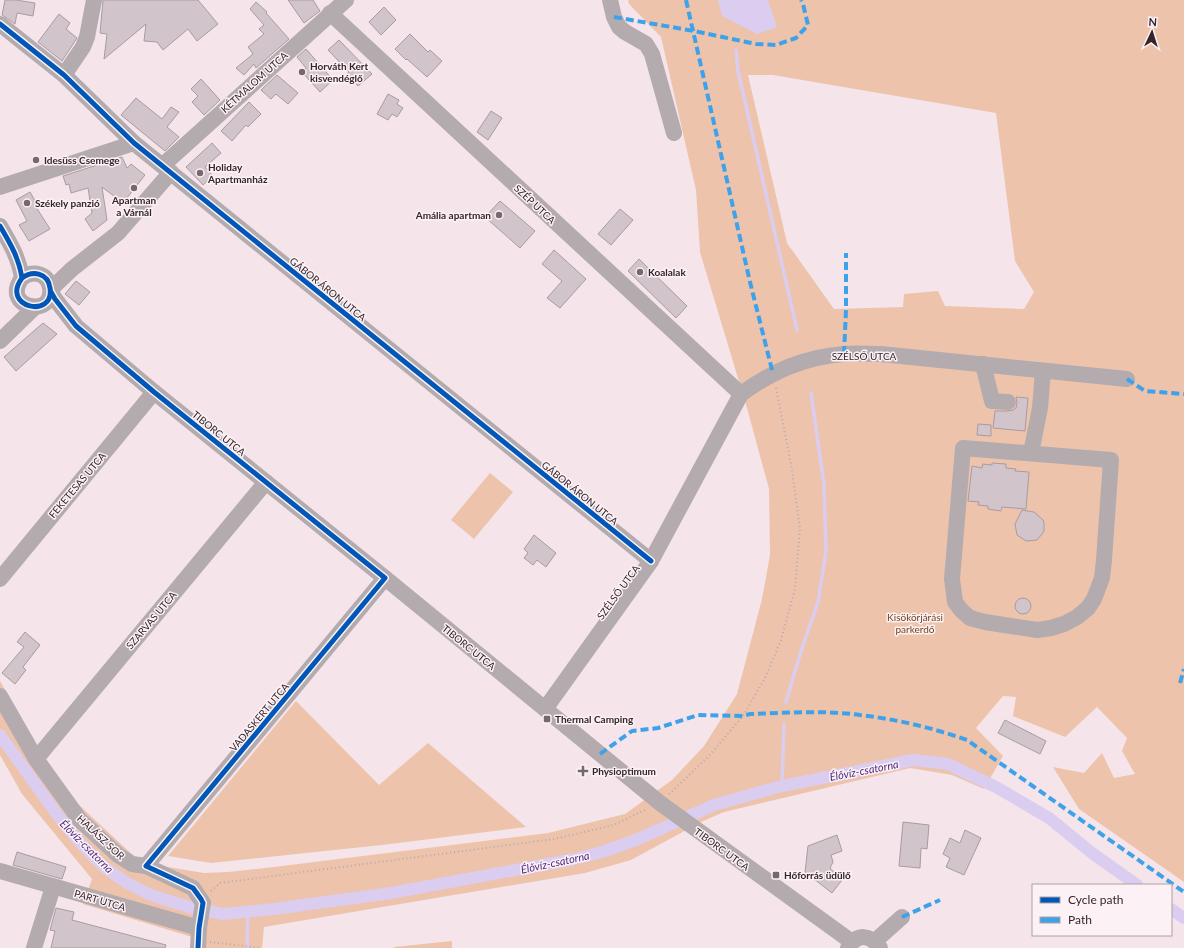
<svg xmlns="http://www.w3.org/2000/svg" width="1184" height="948" viewBox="0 0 1184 948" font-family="Lato,sans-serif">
<rect width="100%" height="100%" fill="#f5e5ea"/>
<!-- green -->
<g fill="#edc3ac" fill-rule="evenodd">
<path d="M 628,0 L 1184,0 L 1184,882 L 1079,809 L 1053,767 L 1084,773 L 1102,753 L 1114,778 L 1135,774 L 1122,751 L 1127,738 L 1097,707 L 1065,737 L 1013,716 L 1016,697 L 1003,696 L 976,728 L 1003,756 L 984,789 L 952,775 L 910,768 L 724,812 L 701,822 L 631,860 L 585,873 L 264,927 L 262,948 L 191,948 L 192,937 L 83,904 L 92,879 L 22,794 L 0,755 L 0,681 L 39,749 L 78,804 L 136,858 L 162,866 L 204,873 L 228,872 L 274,867 L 548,833 L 625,814 L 672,780 L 704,746 L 737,694 L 762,599 L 770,555 L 769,489 L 747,408 L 700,252 L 696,190 L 661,37 L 629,4 ZM 748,75 L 773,75 L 996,113 L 1015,261 L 1034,292 L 1024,309 L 945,306 L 938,291 L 904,294 L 903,307 L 834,309 L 787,243 Z"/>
<polygon points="490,473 513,492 474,539 451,520"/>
<polygon points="296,701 379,785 428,743 526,827 382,845 211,863 168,856"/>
<polygon points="452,941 452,948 394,948 394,947"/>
</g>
<!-- water -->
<polygon fill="#dbcdf0" points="718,0 768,0 777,27 757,34 722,16"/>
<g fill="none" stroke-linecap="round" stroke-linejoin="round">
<!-- stream -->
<g stroke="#dbcdf0" stroke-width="3.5">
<polyline points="736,50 738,71 797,330"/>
<polyline points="786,702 801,651 818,602 826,551 824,485 811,393"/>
<polyline points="782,786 784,724"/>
<polyline points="247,948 248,912"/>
</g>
<!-- canal -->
<g stroke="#dbcdf0" stroke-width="12">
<polyline points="0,735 59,817 83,846 103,866 127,883 151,895 192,908 223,914 274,909 391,893 575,859 605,851 636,840 714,805 782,786 913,760 948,764 996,787 1049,818 1092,853 1137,885"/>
<polyline points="1171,909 1184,918"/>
</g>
</g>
<!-- building -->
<g fill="#d2c4cb" stroke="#a99ba2">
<polygon points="5,0 16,0 35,3 33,16 17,13 15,24 2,15"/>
<polygon points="103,0 198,0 218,24 197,41 188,29 163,50 157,42 144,41 146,24 104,59 107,34 100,33"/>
<polygon points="288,0 313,0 320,11 304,23"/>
<polygon points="256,2 267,12 266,13 289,39 256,68 254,64 244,75 236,68 253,54 248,47 264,34 259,29 264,25 250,9"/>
<polygon points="384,7 396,20 381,35 369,22"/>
<polygon points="59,14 70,23 66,29 77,38 62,61 38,42"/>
<polygon points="410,34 428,52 430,50 442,61 427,77 407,59 406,60 395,49"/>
<polygon points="339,40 372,74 358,86 347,74 349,72 328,50"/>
<polygon points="306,49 333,80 320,92 302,72 306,68 297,57"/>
<polygon points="277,75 298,93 288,104 276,94 271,99 261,90"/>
<polygon points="201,79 220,100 204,115 192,102 198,96 191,89"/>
<polygon points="388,94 399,100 397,104 403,108 397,117 392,114 388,120 377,114"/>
<polygon points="136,98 162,119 171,107 179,112 167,127 179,137 165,151 121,115"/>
<polygon points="249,102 261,114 248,127 246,125 232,141 221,131"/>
<polygon points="491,111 502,118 488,140 477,132"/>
<polygon points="212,143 221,153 205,167 213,176 203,185 186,167"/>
<polygon points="122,157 127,168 131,164 145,175 123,203 102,187 107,220 93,231 85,219 92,213 88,188 71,193 69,184 66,185 63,176"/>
<polygon points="30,192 38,206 36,207 50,229 29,241 19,225 27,221 16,200"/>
<polygon points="500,201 535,231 520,248 485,217"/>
<polygon points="620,209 633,220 611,245 598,234"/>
<polygon points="554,250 586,279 560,308 547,298 562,281 542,264"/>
<polygon points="639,259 687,306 676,318 628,271"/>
<polygon points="76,281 90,292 79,305 65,294"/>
<polygon points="43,323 57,334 16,371 4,357"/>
<polygon points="1016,397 1028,398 1025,431 993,428 995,411 1007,411 1013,410 1016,408 1017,403"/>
<polygon points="978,424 991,425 991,436 977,435"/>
<polygon points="992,463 1006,464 1006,468 1016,469 1015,471 1029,472 1026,509 1002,507 1001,511 988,509 988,506 978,505 979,502 968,501 972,466 982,468 983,464 992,465"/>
<polygon points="1022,510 1034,512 1043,520 1044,523 1044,531 1042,534 1037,540 1026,541 1017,535 1015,524"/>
<polygon points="534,535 556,553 546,567 537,560 533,565 524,558 528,553 524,549"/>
<circle cx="1023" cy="606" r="8"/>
<polygon points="25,632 40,645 23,667 26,670 15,684 2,673 24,647 17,642"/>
<polygon points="1005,720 1046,741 1040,754 998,733"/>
<polygon points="903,822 929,825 927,849 921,848 920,868 899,866"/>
<polygon points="965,830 981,838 964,875 946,867 950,858 943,854 950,838 960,843"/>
<polygon points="837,835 842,851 831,855 833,862 830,868 842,880 832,893 805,872 808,846"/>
<polygon points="17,852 66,867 62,879 13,865"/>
<polygon points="56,908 74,912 72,920 166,945 165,948 51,948 55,931 50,930"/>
</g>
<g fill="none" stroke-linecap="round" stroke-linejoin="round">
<!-- path -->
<g stroke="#b4aaae" stroke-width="2" stroke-dasharray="1 3" stroke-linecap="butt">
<polyline points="669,794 709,756 743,716 765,678 781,640 795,589 800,528 791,464 776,388"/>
<polyline points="211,891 220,883 554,839 614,825 647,809"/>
<polyline points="210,942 261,948"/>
</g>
<!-- minor -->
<g stroke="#b4abae" stroke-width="16">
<polyline points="610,0 614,17 619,27 625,32 646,44 652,54 674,133"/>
<polyline points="330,13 741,394"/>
<polyline points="0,24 64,75 134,143 651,561"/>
<polyline points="64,75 83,47 87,37 94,0"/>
<polyline points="163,165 346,0"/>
<polyline points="0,187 134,143"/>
<path d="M 0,226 C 10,243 19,258 22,278 C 0,308 55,319 50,288 C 48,273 33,270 22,278"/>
<polyline points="51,289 72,269 118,233 171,172"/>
<polyline points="51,292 55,299 76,326 154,392 385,578 660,803 852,942"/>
<polyline points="0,341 35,307"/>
<polyline points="983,364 992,401 1008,402"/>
<polygon points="963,448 1111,460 1104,560 1102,578 1094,599 1088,608 1077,617 1064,624 1051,628 1037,630 985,622 970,618 962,611 955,602 952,579"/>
<polyline points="1031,453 1040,408 1043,371"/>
<polyline points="0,579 154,392"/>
<polyline points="0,696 36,759 80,820 118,855 132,864 146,866 193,888 203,903 199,928 198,948"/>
<path d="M 545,709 L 651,561 L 741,394 C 773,371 804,357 844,354 C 856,353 869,354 881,354 L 1127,379"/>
<polyline points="36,759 266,482"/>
<polyline points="146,866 385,578"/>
<polyline points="0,871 199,928"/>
<polyline points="875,941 902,917"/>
<polyline points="34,948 53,887"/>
<path d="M 848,948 C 857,933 870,934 880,948"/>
</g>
<!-- quiet -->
<g stroke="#3ea2eb" stroke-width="4" stroke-dasharray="8 4" stroke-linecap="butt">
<polyline points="686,0 750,282 773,374"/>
<polyline points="614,17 694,31 756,44 776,45 796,38 808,25 803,4 801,0"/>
<polyline points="844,354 846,310 846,253"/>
<polyline points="1127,379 1145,391 1184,394"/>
<polyline points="1180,683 1184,669"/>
<path d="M 600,754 L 632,731 L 658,728 L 698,715 L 743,716 L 750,714 C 786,713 824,710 860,715 C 896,719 933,728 967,740 L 1184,892"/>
<polyline points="902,917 940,900"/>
</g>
<!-- cycleway casing -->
<g stroke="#fcf2f5" stroke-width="8">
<g id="cycleway">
<polyline points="0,24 64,75 134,143 651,561"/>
<path d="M 0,226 C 10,243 19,258 22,278 C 0,308 55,319 50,288 C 48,273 33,270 22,278"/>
<polyline points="51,292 55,299 76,326 154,392 385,578 146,866 193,888 201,899 203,903 199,928 198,948"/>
</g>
</g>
<!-- cycleway -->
<use href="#cycleway" stroke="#0057b8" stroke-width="5"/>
</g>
<!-- markers -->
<g fill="#78686d" stroke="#fcf2f5" stroke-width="1.5">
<circle cx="302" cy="72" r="4"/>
<circle cx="36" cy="160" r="4"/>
<circle cx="200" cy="173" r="4"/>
<circle cx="134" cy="188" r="4"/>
<circle cx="27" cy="203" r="4"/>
<circle cx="499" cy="215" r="4"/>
<circle cx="640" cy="272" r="4"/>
<rect x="543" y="715" width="8" height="8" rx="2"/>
<path d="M581 765h4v4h4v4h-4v4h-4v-4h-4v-4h4z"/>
<rect x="772" y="871" width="8" height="8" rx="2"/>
</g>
<g text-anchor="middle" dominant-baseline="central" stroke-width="3" stroke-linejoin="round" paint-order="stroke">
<!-- poi labels -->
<g font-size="10" font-weight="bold" fill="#35242a" stroke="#fcf2f5" text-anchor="start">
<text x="310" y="66">Horváth Kert<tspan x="310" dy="12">kisvendéglő</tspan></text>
<text x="44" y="160">Idesüss Csemege</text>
<text x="208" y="167">Holiday<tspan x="208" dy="12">Apartmanház</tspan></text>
<text x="134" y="200" text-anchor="middle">Apartman<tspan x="134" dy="12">a Várnál</tspan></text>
<text x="35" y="203">Székely panzió</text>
<text x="491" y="215" text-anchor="end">Amália apartman</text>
<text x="648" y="272">Koalalak</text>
<text x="555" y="719">Thermal Camping</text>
<text x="592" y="771">Physioptimum</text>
<text x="784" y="875">Hőforrás üdülő</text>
</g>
<!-- street labels -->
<g font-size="10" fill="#35242a" stroke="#fcf2f5">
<text transform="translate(254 82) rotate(-42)">KÉTMALOM UTCA</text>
<text transform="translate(535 204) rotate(43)">SZÉP UTCA</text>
<text transform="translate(328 289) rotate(39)">GÁBOR ÁRON UTCA</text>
<text x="864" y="356">SZÉLSŐ UTCA</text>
<text transform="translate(219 433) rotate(39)">TIBORC UTCA</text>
<text transform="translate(77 485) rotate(-50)">FEKETESAS UTCA</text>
<text transform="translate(580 493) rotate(39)">GÁBOR ÁRON UTCA</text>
<text transform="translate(618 592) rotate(-54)">SZÉLSŐ UTCA</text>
<text transform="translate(151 620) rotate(-50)">SZARVAS UTCA</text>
<text transform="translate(469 647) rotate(39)">TIBORC UTCA</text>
<text transform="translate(259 717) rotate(-50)">VADASKERT UTCA</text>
<text transform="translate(101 837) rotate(43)">HALÁSZ SOR</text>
<text transform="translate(722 849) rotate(36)">TIBORC UTCA</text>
<text transform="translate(100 900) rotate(16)">PART UTCA</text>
</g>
<!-- park labels -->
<g font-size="10" fill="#74441b" stroke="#fcf2f5">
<text x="915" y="617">Kisökörjárási<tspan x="915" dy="12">parkerdő</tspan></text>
</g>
<!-- water labels -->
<g font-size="11" font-style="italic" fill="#4e2a84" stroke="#fcf2f5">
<text transform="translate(864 770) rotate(-11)">Élővíz-csatorna</text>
<text transform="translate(87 846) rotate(45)">Élővíz-csatorna</text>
<text transform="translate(555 862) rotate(-12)">Élővíz-csatorna</text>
</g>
</g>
<!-- legend -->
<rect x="1032" y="884" width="140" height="52" fill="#fcf2f5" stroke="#aca0a4"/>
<rect x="1040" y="897" width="20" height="6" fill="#0057b8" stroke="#aca0a4"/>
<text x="1068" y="904" font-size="12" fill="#35242a">Cycle path</text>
<rect x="1040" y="917" width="20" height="6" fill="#3ea2eb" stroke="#aca0a4"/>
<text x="1068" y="924" font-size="12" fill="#35242a">Path</text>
<!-- north arrow -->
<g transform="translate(1152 32) rotate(4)" stroke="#fcf2f5" stroke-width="3" paint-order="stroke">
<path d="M0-3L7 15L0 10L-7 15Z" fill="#35242a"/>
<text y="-6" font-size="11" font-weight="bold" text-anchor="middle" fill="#35242a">N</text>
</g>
</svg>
